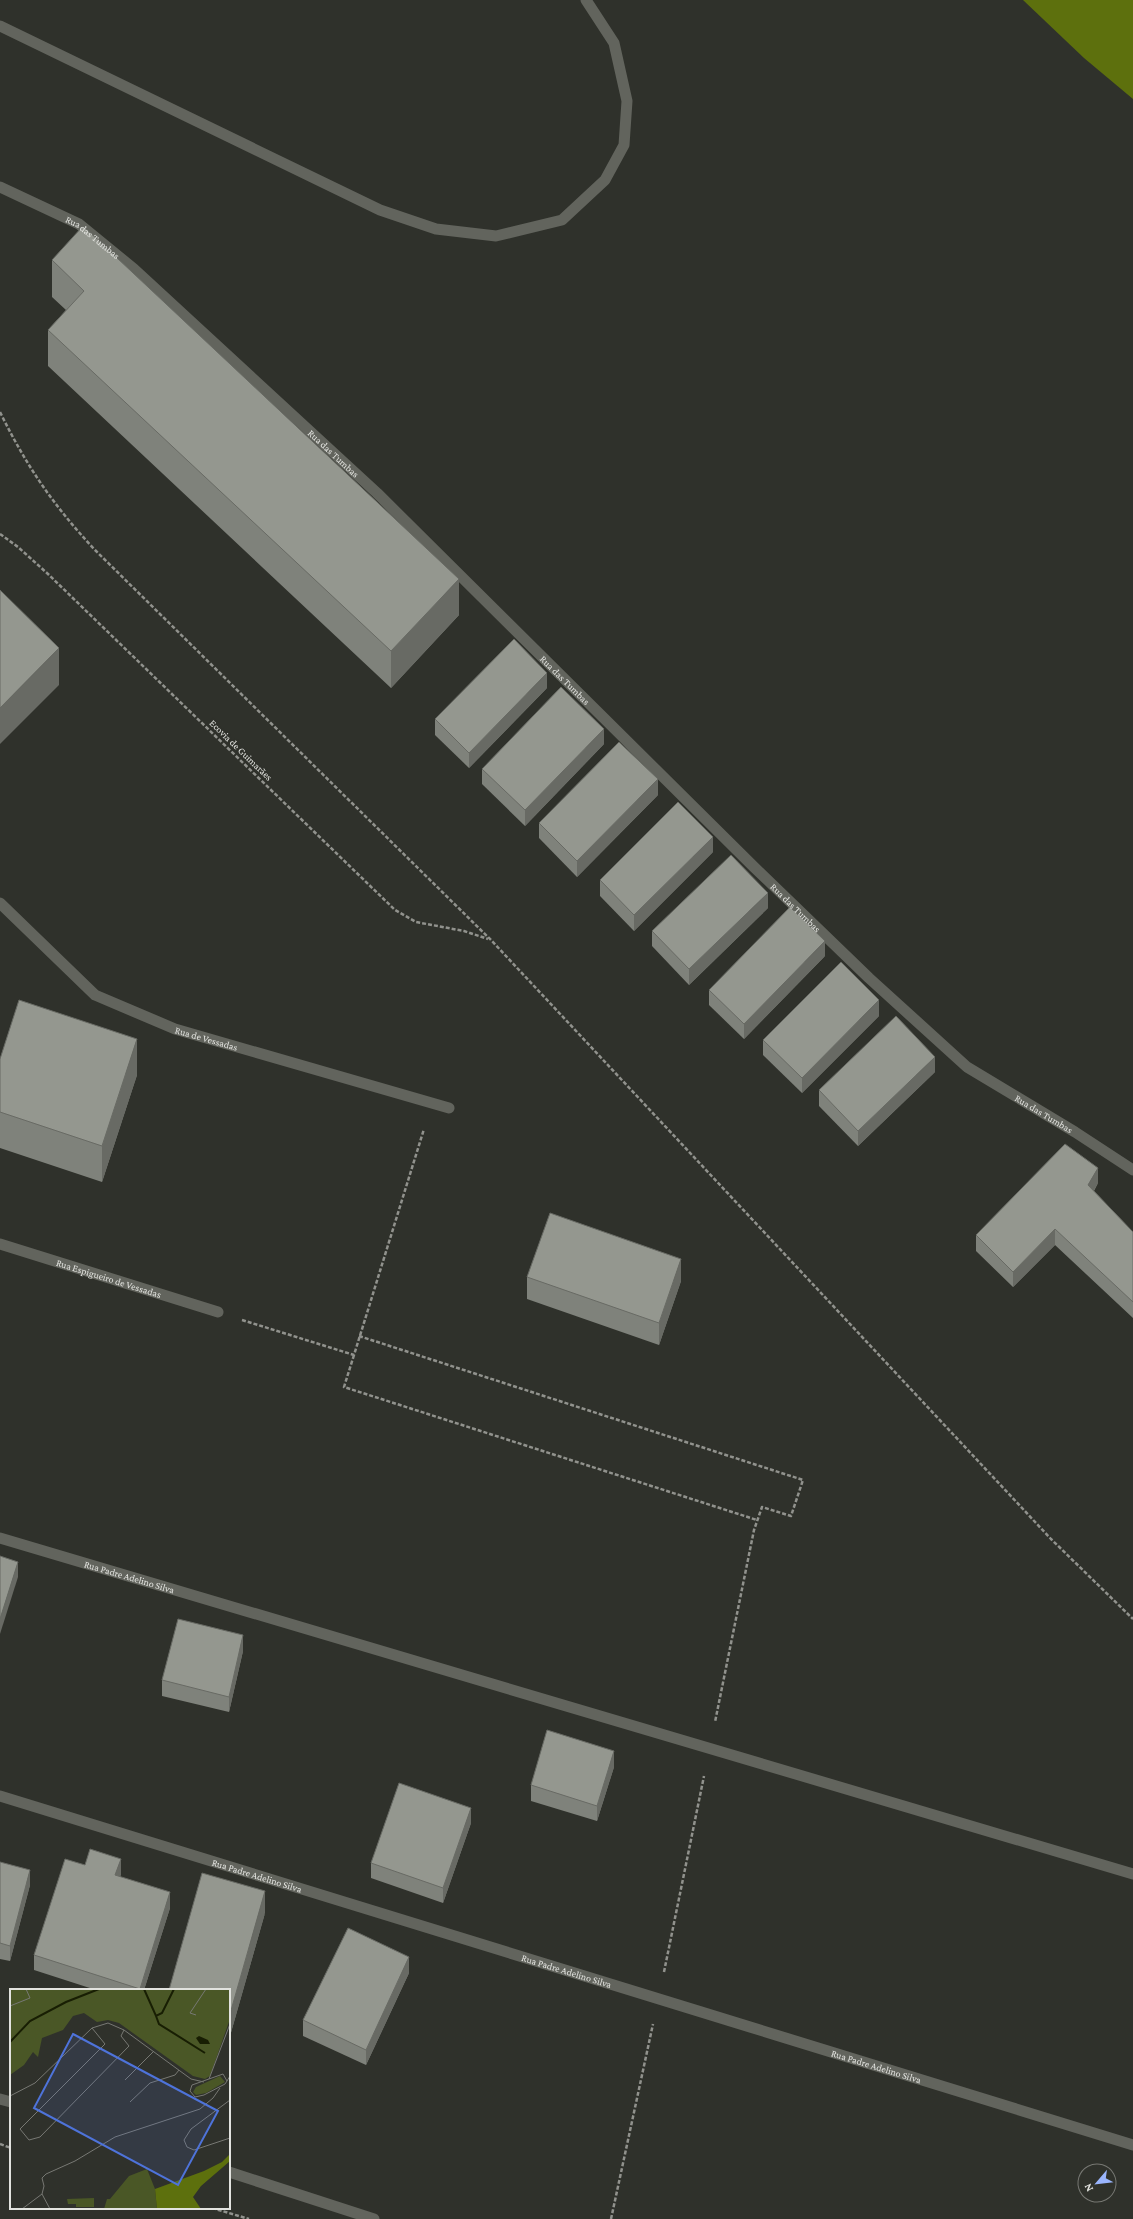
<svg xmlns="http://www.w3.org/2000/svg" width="1133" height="2219" viewBox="0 0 1133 2219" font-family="'Crimson Pro',serif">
<rect width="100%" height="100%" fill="#2f312b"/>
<!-- forest -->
<polygon fill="#5d700d" points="1023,0 1133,0 1133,99 1084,58"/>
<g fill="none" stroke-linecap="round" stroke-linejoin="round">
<!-- path -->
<g stroke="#91928d" stroke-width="2.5" stroke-dasharray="4 2" stroke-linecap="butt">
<path d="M 0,412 C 27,467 53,505 95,550 L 491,940 L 1051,1539 L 1133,1619"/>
<polyline points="0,534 18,547 48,574 395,910 416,922 464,931 488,939"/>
<polyline points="242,1320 354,1355 424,1129"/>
<polyline points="359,1336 803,1480 791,1516 762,1507 754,1530 715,1722"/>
<polyline points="354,1355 344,1387 757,1520"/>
<polyline points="664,1972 704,1776"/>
<polyline points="0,2144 11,2148"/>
<polyline points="212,2208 249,2219"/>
<polyline points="611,2219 653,2024"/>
</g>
<!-- minor -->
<g stroke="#62645d" stroke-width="11">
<polyline points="0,26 380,210 436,229 496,236 562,220 605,180 624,145 627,101 614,43 586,0"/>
<path id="s1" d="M 0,187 L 79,224 L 134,269 L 377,493 L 754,867 L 869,978 L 967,1067 L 1075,1132 L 1133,1170"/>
<path id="s2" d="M 0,903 L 95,995 L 175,1029 L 449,1108"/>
<path id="s3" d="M 0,1244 L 218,1312"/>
<path id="s4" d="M 0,1538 L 1133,1874"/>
<path id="s5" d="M 0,1796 L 1133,2145"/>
</g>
<!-- tertiary -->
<g stroke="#62645d" stroke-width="11">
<polyline points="0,2099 11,2102"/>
<polyline points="229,2172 374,2219"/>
</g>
</g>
<!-- wall -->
<g fill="#7f827b">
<polygon points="52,260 459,615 391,688 48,366 48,330 66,310 52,297"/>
<polygon points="547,688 469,768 435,735 435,719"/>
<polygon points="604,744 525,826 482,784 482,769"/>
<polygon points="658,795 577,877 539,838 539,823"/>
<polygon points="713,852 634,931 600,896 600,880"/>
<polygon points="768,908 689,985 652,946 652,931"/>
<polygon points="825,956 744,1039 709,1005 709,990"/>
<polygon points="879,1016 802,1093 763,1055 763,1040"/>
<polygon points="0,1059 137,1075 102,1182 0,1148"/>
<polygon points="935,1072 858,1146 819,1106 819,1090"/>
<polygon points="1098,1183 1094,1191 1133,1232 1133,1318 1055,1245 1013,1287 976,1251 976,1235"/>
<polygon points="527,1277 681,1281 659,1345 527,1299"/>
<polygon points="243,1651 229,1712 162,1696 162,1680"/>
<polygon points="614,1767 597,1821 531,1801 531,1785"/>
<polygon points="471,1823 443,1903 371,1878 371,1863"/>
<polygon points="0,1862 30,1885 10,1961 0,1959"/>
<polygon points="85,1865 121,1874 120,1877 170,1908 144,1990 96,1990 34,1970 34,1955"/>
<polygon points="265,1913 230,2036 229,2036 229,1990"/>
<polygon points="409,1973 366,2065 303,2036 303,2020"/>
</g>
<!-- shaded-wall -->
<g fill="#686a64">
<polygon points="459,579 459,615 391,688 391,651"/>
<polygon points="59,648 59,685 0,744 0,708"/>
<polygon points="547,673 547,688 469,768 469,753"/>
<polygon points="604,729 604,744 525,826 525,810"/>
<polygon points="658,779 658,795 577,877 577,861"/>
<polygon points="713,837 713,852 634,931 634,915"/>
<polygon points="768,893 768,908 689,985 689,969"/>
<polygon points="825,941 825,956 744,1039 744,1024"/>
<polygon points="879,1000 879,1016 802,1093 802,1078"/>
<polygon points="137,1039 137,1075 102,1182 102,1146"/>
<polygon points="935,1057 935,1072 858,1146 858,1131"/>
<polygon points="1098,1168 1098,1183 1088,1200 1088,1185"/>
<polygon points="1055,1229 1055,1245 1013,1287 1013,1272"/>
<polygon points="681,1259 681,1281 659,1345 659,1323"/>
<polygon points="18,1562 18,1577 0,1634 0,1619"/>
<polygon points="243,1635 243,1651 229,1712 229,1697"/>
<polygon points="614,1751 614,1767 597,1821 597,1806"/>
<polygon points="471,1808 471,1823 443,1903 443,1888"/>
<polygon points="121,1859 121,1874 115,1891 115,1875"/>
<polygon points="30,1870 30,1885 10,1961 10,1946"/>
<polygon points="265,1891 265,1913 230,2036 230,2014"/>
<polygon points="170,1892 170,1908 144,1990 140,1990"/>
<polygon points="409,1957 409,1973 366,2065 366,2050"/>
</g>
<!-- building -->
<g fill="#94978f" stroke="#686a64">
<polygon points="83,226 459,579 391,651 48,330 84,291 52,260"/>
<polygon points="0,590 59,648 0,708"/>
<polygon points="514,639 547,673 469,753 435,719"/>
<polygon points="561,687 604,729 525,810 482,769"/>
<polygon points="619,742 658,779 577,861 539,823"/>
<polygon points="678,802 713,837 634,915 600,880"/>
<polygon points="731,855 768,893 689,969 652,931"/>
<polygon points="790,907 825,941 744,1024 709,990"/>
<polygon points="841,962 879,1000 802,1078 763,1040"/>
<polygon points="19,1000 137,1039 102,1146 0,1112 0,1059"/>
<polygon points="896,1016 935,1057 858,1131 819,1090"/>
<polygon points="1065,1144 1098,1168 1088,1185 1133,1232 1133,1302 1055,1229 1013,1272 976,1235"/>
<polygon points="550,1213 681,1259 659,1323 527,1277"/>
<polygon points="0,1556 18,1562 0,1619"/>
<polygon points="178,1619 243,1635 229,1697 162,1680"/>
<polygon points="547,1730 614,1751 597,1806 531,1785"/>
<polygon points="399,1783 471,1808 443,1888 371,1863"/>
<polygon points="90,1849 121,1859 115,1875 170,1892 140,1989 34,1955 65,1859 85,1865"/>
<polygon points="0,1862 30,1870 10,1946 0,1943"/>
<polygon points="202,1873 265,1891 230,2014 229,2014 229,1990 169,1990"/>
<polygon points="348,1928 409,1957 366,2050 303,2020"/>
</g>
<g text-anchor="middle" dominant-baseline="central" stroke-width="4" stroke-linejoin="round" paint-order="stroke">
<!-- street labels -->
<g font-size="10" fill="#e2e3df" stroke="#2f312b">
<text stroke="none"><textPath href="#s1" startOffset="106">Rua das Tumbas</textPath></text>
<text stroke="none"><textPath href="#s1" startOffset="430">Rua das Tumbas</textPath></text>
<text stroke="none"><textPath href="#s1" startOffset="754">Rua das Tumbas</textPath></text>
<text transform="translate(241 750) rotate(44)">Ecovia de Guimarães</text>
<text stroke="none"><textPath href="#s1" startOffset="1078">Rua das Tumbas</textPath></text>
<text stroke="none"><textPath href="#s2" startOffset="252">Rua de Vessadas</textPath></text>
<text stroke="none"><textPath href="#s1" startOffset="1402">Rua das Tumbas</textPath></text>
<text stroke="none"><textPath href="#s3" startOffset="114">Rua Espigueiro de Vessadas</textPath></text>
<text stroke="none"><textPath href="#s4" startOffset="135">Rua Padre Adelino Silva</textPath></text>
<text stroke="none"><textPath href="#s5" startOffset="269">Rua Padre Adelino Silva</textPath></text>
<text stroke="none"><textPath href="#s5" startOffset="593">Rua Padre Adelino Silva</textPath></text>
<text stroke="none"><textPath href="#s5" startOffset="917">Rua Padre Adelino Silva</textPath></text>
</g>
</g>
<!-- overview -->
<g transform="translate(10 1989)">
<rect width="220" height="220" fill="#2f312b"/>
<path d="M 0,0 L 220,0 L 220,30 L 200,87 L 195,90 L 183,87 L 109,34 L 98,31 L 87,33 L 74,24 L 63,27 L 53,41 L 32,49 L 28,68 L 23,63 L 14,76 L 0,86 ZM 210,87 L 215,93 L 196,104 L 186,106 L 183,103 L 186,98 ZM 137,180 L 145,200 L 147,220 L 94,220 L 97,210 L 100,210 L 119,187 ZM 84,209 L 84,218 L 66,218 L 66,215 L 58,215 L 57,210 Z" fill="#4a5726"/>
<path d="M 220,165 L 220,172 L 191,197 L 183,208 L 191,220 L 147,220 L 145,200 L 194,182 L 212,173 Z" fill="#5d700d"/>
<path d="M 189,47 L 198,51 L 200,55 L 190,55 L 186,49 Z" fill="#181e03"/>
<path fill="none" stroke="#181e03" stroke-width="2" d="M 134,0 L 146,27 L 152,24 L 164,0M 146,27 L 149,35 L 195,64M 0,53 L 20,32 L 56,13 L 89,0"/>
<path fill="none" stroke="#777873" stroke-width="1" d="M 0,17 L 20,9 L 16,0M 186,26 L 180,24 L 196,0M 82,39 L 95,55 L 10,140 L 19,151 L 30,148 L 119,57 L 111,47 L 114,41M 199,90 L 220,35M 115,91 L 144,62M 217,92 L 213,85 L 182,96 L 180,102 L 185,108 L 194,106 L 215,95 L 217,92 L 220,87M 0,107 L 25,94 L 82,39 L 98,34 L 114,41 L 181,90 L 194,93M 220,111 L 181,140 L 174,151 L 177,158 L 184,161 L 220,149M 120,113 L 140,94 L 165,86 L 169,81M 32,205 L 34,197 L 32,189 L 36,185 L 65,172 L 105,148 L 190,120 L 203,109 L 210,99M 32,205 L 40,220M 12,220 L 32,205"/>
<path fill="#4e73da" fill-opacity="0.15" stroke="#4e73da" stroke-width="2" d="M 63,45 L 208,122 L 168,196 L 24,119 Z"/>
<rect width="220" height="220" fill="none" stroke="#e2e3df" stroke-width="2"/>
</g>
<!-- north arrow -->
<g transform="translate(1097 2183) rotate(242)"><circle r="19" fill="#2f312b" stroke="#777873"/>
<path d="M0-3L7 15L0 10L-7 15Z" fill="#9ab5fd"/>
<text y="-6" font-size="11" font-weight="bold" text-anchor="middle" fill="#e2e3df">N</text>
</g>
</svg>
